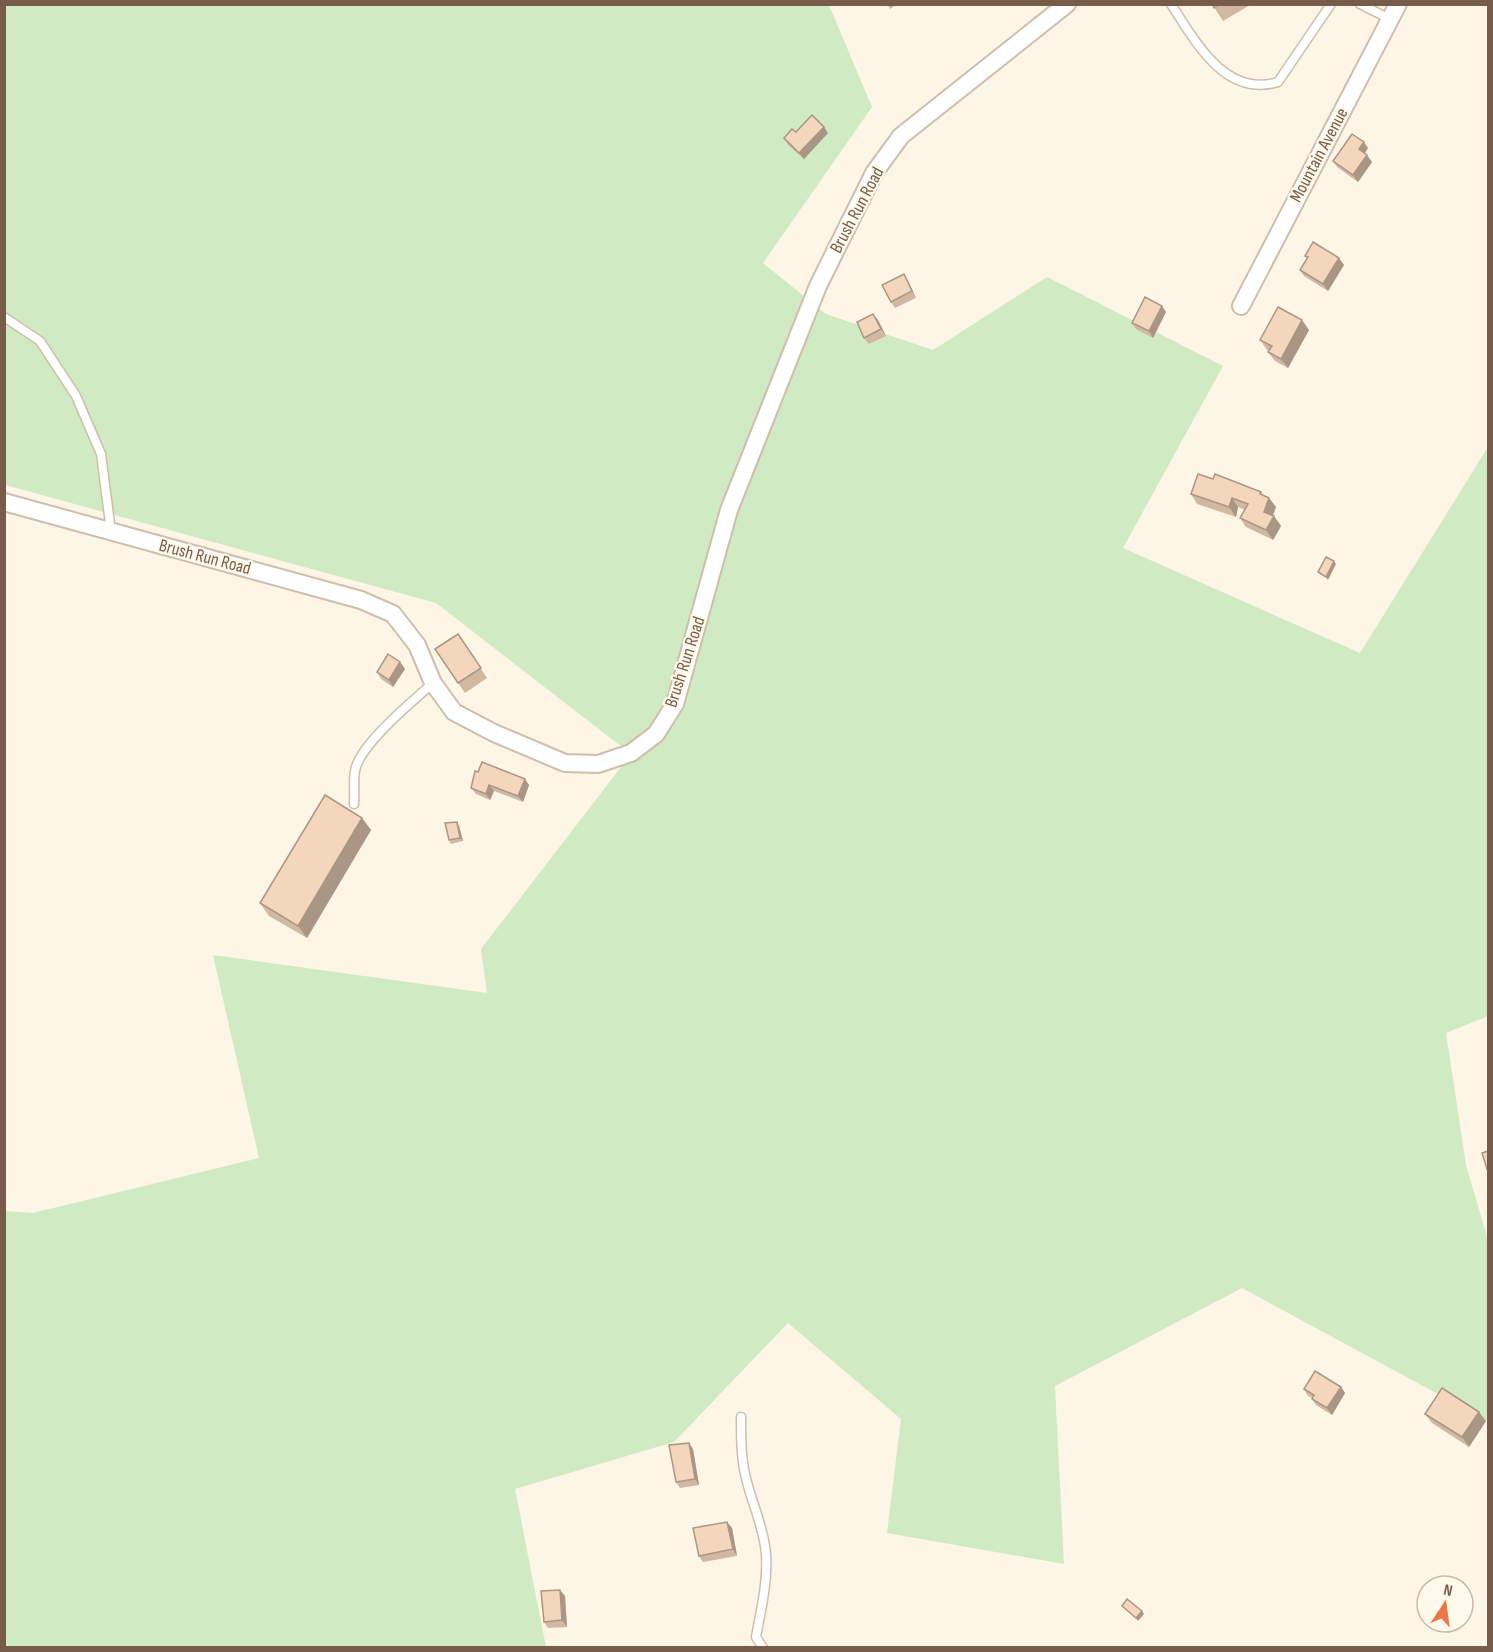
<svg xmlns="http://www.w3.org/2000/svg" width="1493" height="1652" viewBox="0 0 1493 1652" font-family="'Sofia Sans Condensed',sans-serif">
<rect width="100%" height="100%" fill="#fdf5e5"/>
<!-- green -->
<polygon fill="#d0ebc3" points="5,5 829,5 872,107 763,263 826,314 933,350 1047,277 1223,366 1123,548 1360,653 1488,447 1488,1016 1446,1033 1466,1165 1488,1240 1488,1421 1242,1288 1055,1386 1064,1564 887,1533 901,1419 788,1323 674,1442 515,1489 546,1647 5,1647 4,1211 33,1213 259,1158 213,955 487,993 481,949 631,754 436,603 5,485"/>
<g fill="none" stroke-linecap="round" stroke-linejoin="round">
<!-- lane casing -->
<g stroke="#cfbeab" stroke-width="11">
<g id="lane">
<path d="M 1171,4 C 1195,41 1225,98 1278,82 L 1331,4"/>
<polyline points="1360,4 1390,19"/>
<polyline points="4,317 40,341 76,396 101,454 111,531"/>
<path d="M 354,804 C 355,793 353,781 355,771 C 359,745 413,701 433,683"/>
<path d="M 741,1417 C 741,1439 741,1461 747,1482 C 753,1506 764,1528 766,1554 C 768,1581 761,1610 756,1637 L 763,1648"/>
</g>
</g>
<!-- street casing -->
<g stroke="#cfbeab" stroke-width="20">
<g id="street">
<polyline points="1241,306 1398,4"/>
<polyline points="4,502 361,600 393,614 417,645 433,683 454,712 494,733 565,763 598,764 631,753 656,734 675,704 729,510 818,286 874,173 901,136 1067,4"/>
</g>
</g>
<!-- lane -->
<use href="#lane" stroke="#fff" stroke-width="8"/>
<!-- street -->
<use href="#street" stroke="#fff" stroke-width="16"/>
</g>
<!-- wall -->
<g fill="#d1b8a2">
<polygon points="887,4 897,4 890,9"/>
<polygon points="1212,4 1252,4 1223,21"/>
<polygon points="796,132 828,133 804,159 788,145 784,138"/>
<polygon points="1368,148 1365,153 1372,162 1358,182 1337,167 1333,161"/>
<polygon points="1305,256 1344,265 1328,291 1304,276 1300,270 1307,258"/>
<polygon points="904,274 908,281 916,298 895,308 891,302"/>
<polygon points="1162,306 1166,312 1153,338 1136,329 1132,323"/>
<polygon points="878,320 886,336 869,344 864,338"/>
<polygon points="1309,330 1288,368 1275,361 1268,352 1269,351 1267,350 1260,340"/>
<polygon points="1213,479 1261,492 1264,496 1276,507 1273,516 1281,526 1273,540 1246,527 1240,518 1245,510 1238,507 1236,517 1197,504 1191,494"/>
<polygon points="458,634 487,678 465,693 435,649"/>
<polygon points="400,662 405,669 393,687 381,679 377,672"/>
<polygon points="475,771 529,785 523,802 494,791 490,800 476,794 471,788"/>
<polygon points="362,818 371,830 307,938 269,916 260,903"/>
<polygon points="459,826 463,841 451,844 449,840"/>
<polygon points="1341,1387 1345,1393 1332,1415 1316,1405 1312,1399 1312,1398 1308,1396 1304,1389"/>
<polygon points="1425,1414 1486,1421 1469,1447 1432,1423"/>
<polygon points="693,1449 699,1485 680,1488 676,1482"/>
<polygon points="727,1522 732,1528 737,1556 703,1562 699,1556"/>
<polygon points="565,1596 567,1627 548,1628 544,1622"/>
</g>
<!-- shaded-wall -->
<g fill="#aa9684">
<polygon points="824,127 828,133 804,159 799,153"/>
<polygon points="1364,142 1368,148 1363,156 1359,149"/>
<polygon points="1367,155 1372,162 1358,182 1353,175"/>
<polygon points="1339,258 1344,265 1328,291 1323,284"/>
<polygon points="904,274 908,281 916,298 912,291"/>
<polygon points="1162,306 1166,312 1153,338 1149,331"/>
<polygon points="873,314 878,320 886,336 881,329"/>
<polygon points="1302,320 1309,330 1288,368 1281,359"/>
<polygon points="1232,498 1238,507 1236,517 1229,507"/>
<polygon points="1269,498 1276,507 1270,522 1264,512"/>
<polygon points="1274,516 1281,526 1273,540 1266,530"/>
<polygon points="1334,561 1336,564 1328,580 1326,577"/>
<polygon points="400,662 405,669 393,687 389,680"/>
<polygon points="525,779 529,785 523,802 518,796"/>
<polygon points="489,785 494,791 490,800 486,794"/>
<polygon points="362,818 371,830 307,938 298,926"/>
<polygon points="457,822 459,826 463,841 460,838"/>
<polygon points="1341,1387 1345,1393 1332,1415 1327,1408"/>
<polygon points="1479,1412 1486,1421 1469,1447 1462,1437"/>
<polygon points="689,1443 693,1449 699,1485 695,1479"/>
<polygon points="727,1522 732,1528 737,1556 733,1549"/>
<polygon points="560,1590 565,1596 567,1627 562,1620"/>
<polygon points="1142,1611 1144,1614 1138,1621 1136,1618"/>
</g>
<!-- building -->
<g fill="#f3d6bc" stroke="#aa9684" stroke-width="1.5">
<polygon points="1212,4 1220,4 1214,8"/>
<polygon points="812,115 824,127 799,153 784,138 792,129 796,132"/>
<polygon points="1352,134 1364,142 1359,149 1367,155 1353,175 1333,161"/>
<polygon points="1313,242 1339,258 1323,284 1300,270 1308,257 1305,256"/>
<polygon points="904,274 912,291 891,302 882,285"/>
<polygon points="1145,297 1162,306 1149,331 1132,323"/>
<polygon points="1278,307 1302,320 1281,359 1268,352 1272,346 1260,340"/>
<polygon points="873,314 881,329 864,338 857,322"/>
<polygon points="1198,474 1213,479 1215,474 1261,492 1260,494 1269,498 1264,512 1274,516 1266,530 1240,518 1248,504 1232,498 1229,507 1191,494"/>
<polygon points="1326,557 1334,561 1326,577 1318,572"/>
<polygon points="458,634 481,668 458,683 435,649"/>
<polygon points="388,654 400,662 389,680 377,672"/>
<polygon points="482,762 525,779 518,796 489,785 486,794 471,788 475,771 478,772"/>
<polygon points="325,795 362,818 298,926 260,903"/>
<polygon points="457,822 460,838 449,840 445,823"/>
<polygon points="1488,1151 1488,1172 1482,1153"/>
<polygon points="1315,1371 1341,1387 1327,1408 1312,1399 1314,1395 1304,1389"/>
<polygon points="1442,1388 1479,1412 1462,1437 1425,1414"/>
<polygon points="689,1443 695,1479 676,1482 669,1445"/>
<polygon points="727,1522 733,1549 699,1556 693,1528"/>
<polygon points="560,1590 562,1620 544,1622 541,1591"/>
<polygon points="1127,1599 1142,1611 1136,1618 1122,1606"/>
</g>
<g text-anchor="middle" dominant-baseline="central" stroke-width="4.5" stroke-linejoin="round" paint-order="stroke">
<!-- street labels -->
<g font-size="18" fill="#775d49" stroke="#fff9ec">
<text transform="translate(1319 155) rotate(-62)">Mountain Avenue</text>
<text transform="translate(857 210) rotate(-62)">Brush Run Road</text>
<text transform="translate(205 557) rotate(15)">Brush Run Road</text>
<text transform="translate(685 662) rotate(-72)">Brush Run Road</text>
</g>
</g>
<!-- border -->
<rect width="1493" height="1652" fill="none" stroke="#775d49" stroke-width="12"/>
<!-- north arrow -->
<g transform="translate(1445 1604) rotate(13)"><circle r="28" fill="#fff9ec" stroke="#c9bbab" stroke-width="1.5"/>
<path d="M0-4.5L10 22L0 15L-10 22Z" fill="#ea7747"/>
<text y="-9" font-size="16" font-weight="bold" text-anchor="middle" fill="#775d49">N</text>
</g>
</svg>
